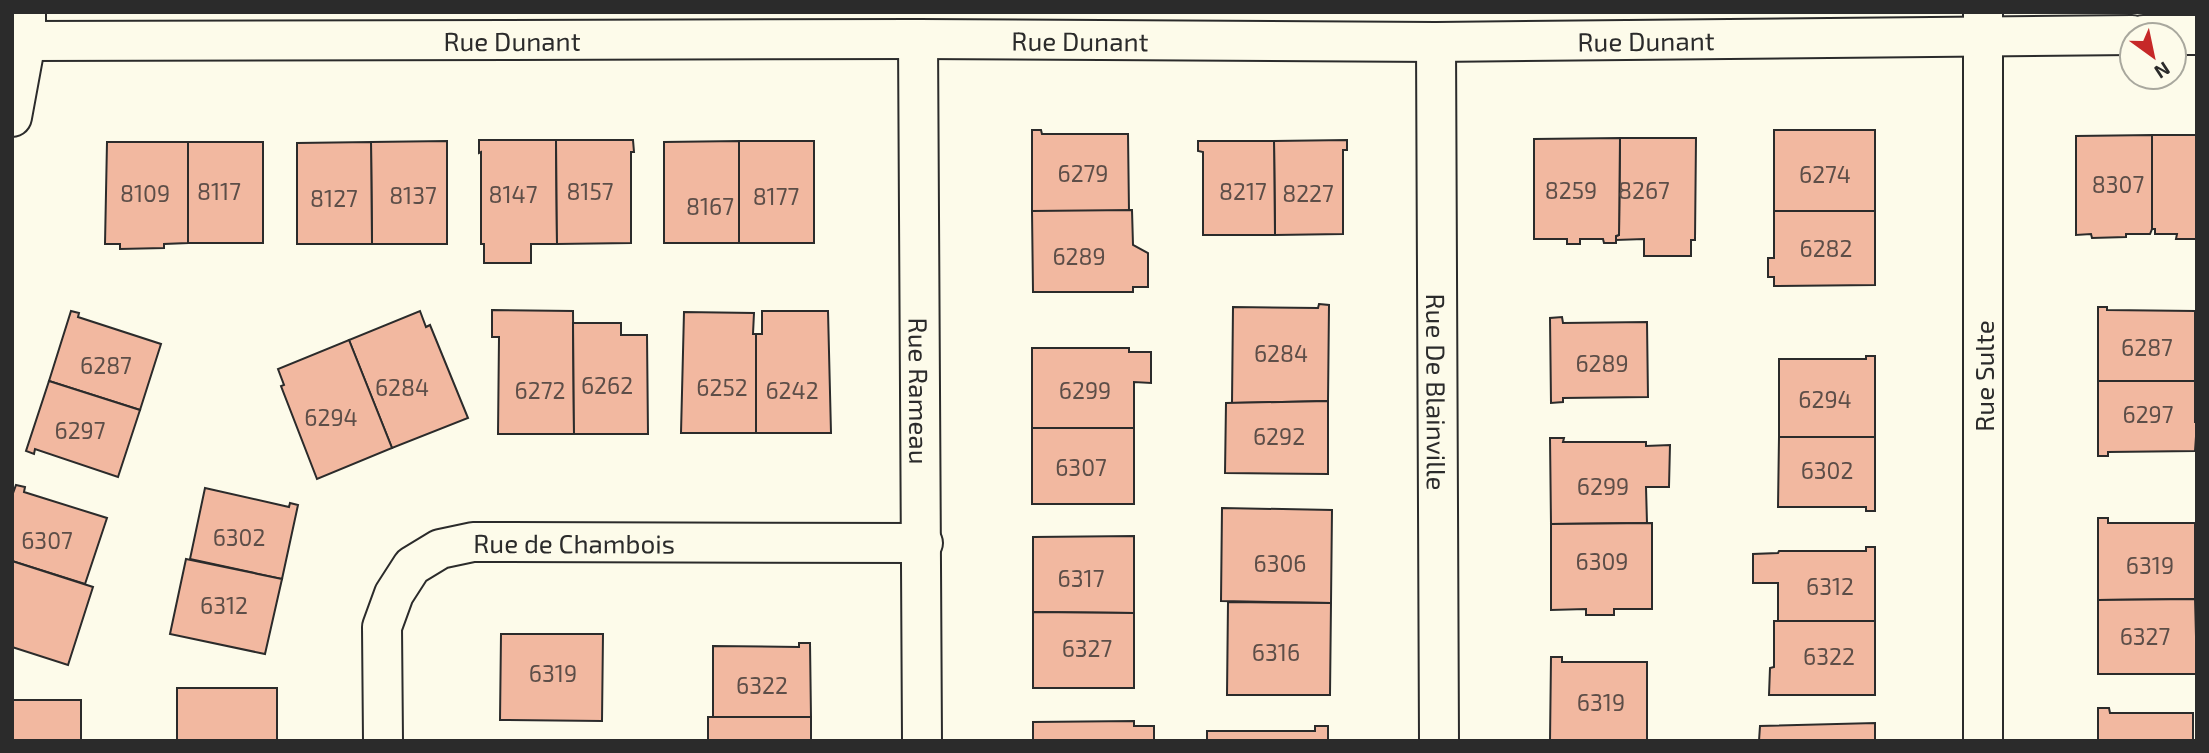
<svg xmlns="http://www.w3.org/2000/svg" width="2209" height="753" viewBox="0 0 2209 753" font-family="'Exo 2',sans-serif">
<rect width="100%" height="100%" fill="#fdfbea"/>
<!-- building -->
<g fill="#f2b8a0" stroke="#2b2b2b" stroke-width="2">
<polygon points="1032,130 1041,130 1042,134 1128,134 1129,211 1032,211"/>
<rect x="1774" y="130" width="101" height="81"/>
<polygon points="2152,135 2197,135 2197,239 2176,239 2177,234 2155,234 2155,229 2152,229"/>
<polygon points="2152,135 2152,229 2150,234 2126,234 2126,237 2092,238 2091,234 2076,235 2076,136"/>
<polygon points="1620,138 1696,138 1695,240 1691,240 1691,256 1644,256 1644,239 1616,240 1616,236 1619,235"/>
<polygon points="1620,138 1619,235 1616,236 1616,243 1604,243 1603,239 1580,239 1580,244 1567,244 1567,239 1534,239 1534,139"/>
<polygon points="479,140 556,140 557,244 531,244 531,263 484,263 484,244 481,244 481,152 479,153"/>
<polygon points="556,140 633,140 634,152 631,152 631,243 557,244"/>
<polygon points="1347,140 1347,150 1343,150 1343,234 1275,235 1274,141"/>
<polygon points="447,141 447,244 372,244 371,142"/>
<rect x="739" y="141" width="75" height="102"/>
<polygon points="739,141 739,243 664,243 664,142"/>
<polygon points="1198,141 1274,141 1275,235 1203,235 1203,152 1198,151"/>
<polygon points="107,142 188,142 188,243 164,244 164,248 120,249 120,244 105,244"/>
<rect x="188" y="142" width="75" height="101"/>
<polygon points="371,142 372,244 297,244 297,143"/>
<polygon points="1132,210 1133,245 1148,253 1148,287 1133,287 1133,292 1033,292 1032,211"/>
<polygon points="1774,211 1875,211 1875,285 1774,286 1774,277 1768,277 1768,258 1774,258"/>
<polygon points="1319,304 1329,305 1328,401 1232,403 1233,307 1318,308"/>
<polygon points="2098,307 2107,307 2107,310 2195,311 2195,381 2098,381"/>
<polygon points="492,310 573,311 574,434 498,434 499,337 492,337"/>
<polygon points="71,311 79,313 78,317 161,344 140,410 49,381"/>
<polygon points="420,311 426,327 430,325 468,418 392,448 349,340"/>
<polygon points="762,311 828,311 831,433 756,433 756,334 762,334"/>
<polygon points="684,312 754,313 753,334 756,334 756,433 681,433"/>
<polygon points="1562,317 1563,323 1647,322 1648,397 1563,398 1563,402 1551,403 1550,318"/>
<polygon points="573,323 621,323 621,335 647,335 648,434 574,434"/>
<polygon points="349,340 392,448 317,479 281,386 284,385 278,369"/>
<polygon points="1032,348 1129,348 1129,352 1151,352 1151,383 1134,382 1134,428 1032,428"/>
<polygon points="1866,356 1875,356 1875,437 1779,437 1779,359 1866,359"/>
<polygon points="49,381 140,410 118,477 35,449 34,454 26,451"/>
<polygon points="2098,381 2195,381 2195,422 2197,422 2195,451 2108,452 2108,456 2098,456"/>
<polygon points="1328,401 1328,474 1225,473 1226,403"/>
<rect x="1032" y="428" width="102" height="76"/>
<polygon points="1779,437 1875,437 1875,511 1866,511 1866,507 1778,507"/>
<polygon points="1550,438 1564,438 1563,442 1646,442 1646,446 1670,445 1669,487 1646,487 1647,523 1551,524"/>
<polygon points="16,485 25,487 24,492 107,518 85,584 12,561 12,496"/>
<polygon points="205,488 289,507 290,503 298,505 282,579 190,559"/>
<polygon points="1222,508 1332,510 1331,603 1221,601"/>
<polygon points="2098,518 2108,518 2108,523 2195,523 2195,599 2098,600"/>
<polygon points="1652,523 1652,609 1614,609 1614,615 1586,615 1586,609 1551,610 1551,524"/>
<polygon points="1134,536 1134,613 1033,612 1033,537"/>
<polygon points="1866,547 1875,547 1875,621 1778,621 1778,583 1753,583 1753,554 1778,553 1779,551 1866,551"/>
<polygon points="186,559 282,579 265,654 170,634"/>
<polygon points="12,561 93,587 68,665 12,647"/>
<polygon points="2195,599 2197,674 2098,674 2098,600"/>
<polygon points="1228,602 1331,603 1330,695 1227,695"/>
<polygon points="1033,612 1134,613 1134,688 1033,688"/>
<polygon points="1774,621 1875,621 1875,695 1769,695 1770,668 1774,667"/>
<polygon points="501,634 603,634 602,721 500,720"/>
<polygon points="799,643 810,643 811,717 713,717 713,646 799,647"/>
<polygon points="1551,657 1562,657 1562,662 1647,662 1647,741 1550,741"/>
<rect x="177" y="688" width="100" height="53"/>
<rect x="12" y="700" width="69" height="41"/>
<polygon points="2098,708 2109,708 2110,713 2193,713 2193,741 2098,741"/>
<rect x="708" y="717" width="103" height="24"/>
<polygon points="1134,721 1134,726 1154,726 1154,741 1033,741 1033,722"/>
<polygon points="1875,723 1875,741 1759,741 1760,726"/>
<polygon points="1315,726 1328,726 1328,741 1207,741 1207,731 1315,731"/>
</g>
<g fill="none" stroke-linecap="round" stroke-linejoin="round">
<!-- minor casing -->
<g stroke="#2b2b2b" stroke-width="42">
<g id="minor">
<polyline points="1983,12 1983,741"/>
<polyline points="2143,35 2197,35"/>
<path id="s1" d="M 918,39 L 922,741"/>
<path id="s2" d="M 26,41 L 918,39 L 1436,42 L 2132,35"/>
<path id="s3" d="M 1436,42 L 1439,741"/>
<polyline points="12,117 26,41 26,12"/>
<path id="s4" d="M 383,741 L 382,627 L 394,594 L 412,566 L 440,549 L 473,542 L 923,543"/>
</g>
</g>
<!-- minor -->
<use href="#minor" stroke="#fdfbea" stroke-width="38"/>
</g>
<g text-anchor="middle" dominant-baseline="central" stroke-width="5" stroke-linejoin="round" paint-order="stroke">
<!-- number labels -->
<g font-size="23" fill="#5d4e48">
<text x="1083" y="173">6279</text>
<text x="1825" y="174">6274</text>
<text x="2118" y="184">8307</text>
<text x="1571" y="190">8259</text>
<text x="1644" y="190">8267</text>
<text x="219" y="191">8117</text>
<text x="590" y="191">8157</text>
<text x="1243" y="191">8217</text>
<text x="145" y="193">8109</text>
<text x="1308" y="193">8227</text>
<text x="513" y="194">8147</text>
<text x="413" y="195">8137</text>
<text x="776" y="196">8177</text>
<text x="334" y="198">8127</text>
<text x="710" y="206">8167</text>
<text x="1826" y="248">6282</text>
<text x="1079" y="256">6289</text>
<text x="2147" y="347">6287</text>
<text x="1281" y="353">6284</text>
<text x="1602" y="363">6289</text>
<text x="106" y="365">6287</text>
<text x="607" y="385">6262</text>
<text x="402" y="387">6284</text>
<text x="722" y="387">6252</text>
<text x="540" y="390">6272</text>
<text x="792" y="390">6242</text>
<text x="1085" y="390">6299</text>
<text x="1825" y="399">6294</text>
<text x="2148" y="414">6297</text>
<text x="331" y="417">6294</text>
<text x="80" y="430">6297</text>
<text x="1279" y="436">6292</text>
<text x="1081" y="467">6307</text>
<text x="1827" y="470">6302</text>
<text x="1603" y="486">6299</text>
<text x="239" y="537">6302</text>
<text x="47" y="540">6307</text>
<text x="1602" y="561">6309</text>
<text x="1280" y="563">6306</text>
<text x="2150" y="565">6319</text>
<text x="1081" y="578">6317</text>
<text x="1830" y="586">6312</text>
<text x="224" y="605">6312</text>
<text x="2145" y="636">6327</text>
<text x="1087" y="648">6327</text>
<text x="1276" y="652">6316</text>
<text x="1829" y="656">6322</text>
<text x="553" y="673">6319</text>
<text x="762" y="685">6322</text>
<text x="1601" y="702">6319</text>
</g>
<!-- street labels -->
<g font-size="26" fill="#2b2b2b" stroke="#fdfbea">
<text stroke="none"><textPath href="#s2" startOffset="1620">Rue Dunant</textPath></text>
<text stroke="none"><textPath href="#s2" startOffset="486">Rue Dunant</textPath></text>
<text stroke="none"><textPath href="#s2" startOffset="1054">Rue Dunant</textPath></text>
<text transform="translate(1983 376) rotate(-90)">Rue Sulte</text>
<text stroke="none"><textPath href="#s1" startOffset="352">Rue Rameau</textPath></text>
<text stroke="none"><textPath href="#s3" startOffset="350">Rue De Blainville</textPath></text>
<text stroke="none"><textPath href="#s4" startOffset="350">Rue de Chambois</textPath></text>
</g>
</g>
<!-- border -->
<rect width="2209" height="753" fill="none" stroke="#2b2b2b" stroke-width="28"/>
<!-- north arrow -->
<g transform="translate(2153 56) rotate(147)"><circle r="33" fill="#fdfbea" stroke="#a9a89e" stroke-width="2"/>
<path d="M0-5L12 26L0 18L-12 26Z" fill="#c62828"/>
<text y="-10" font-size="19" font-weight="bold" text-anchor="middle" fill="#2b2b2b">N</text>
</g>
</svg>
